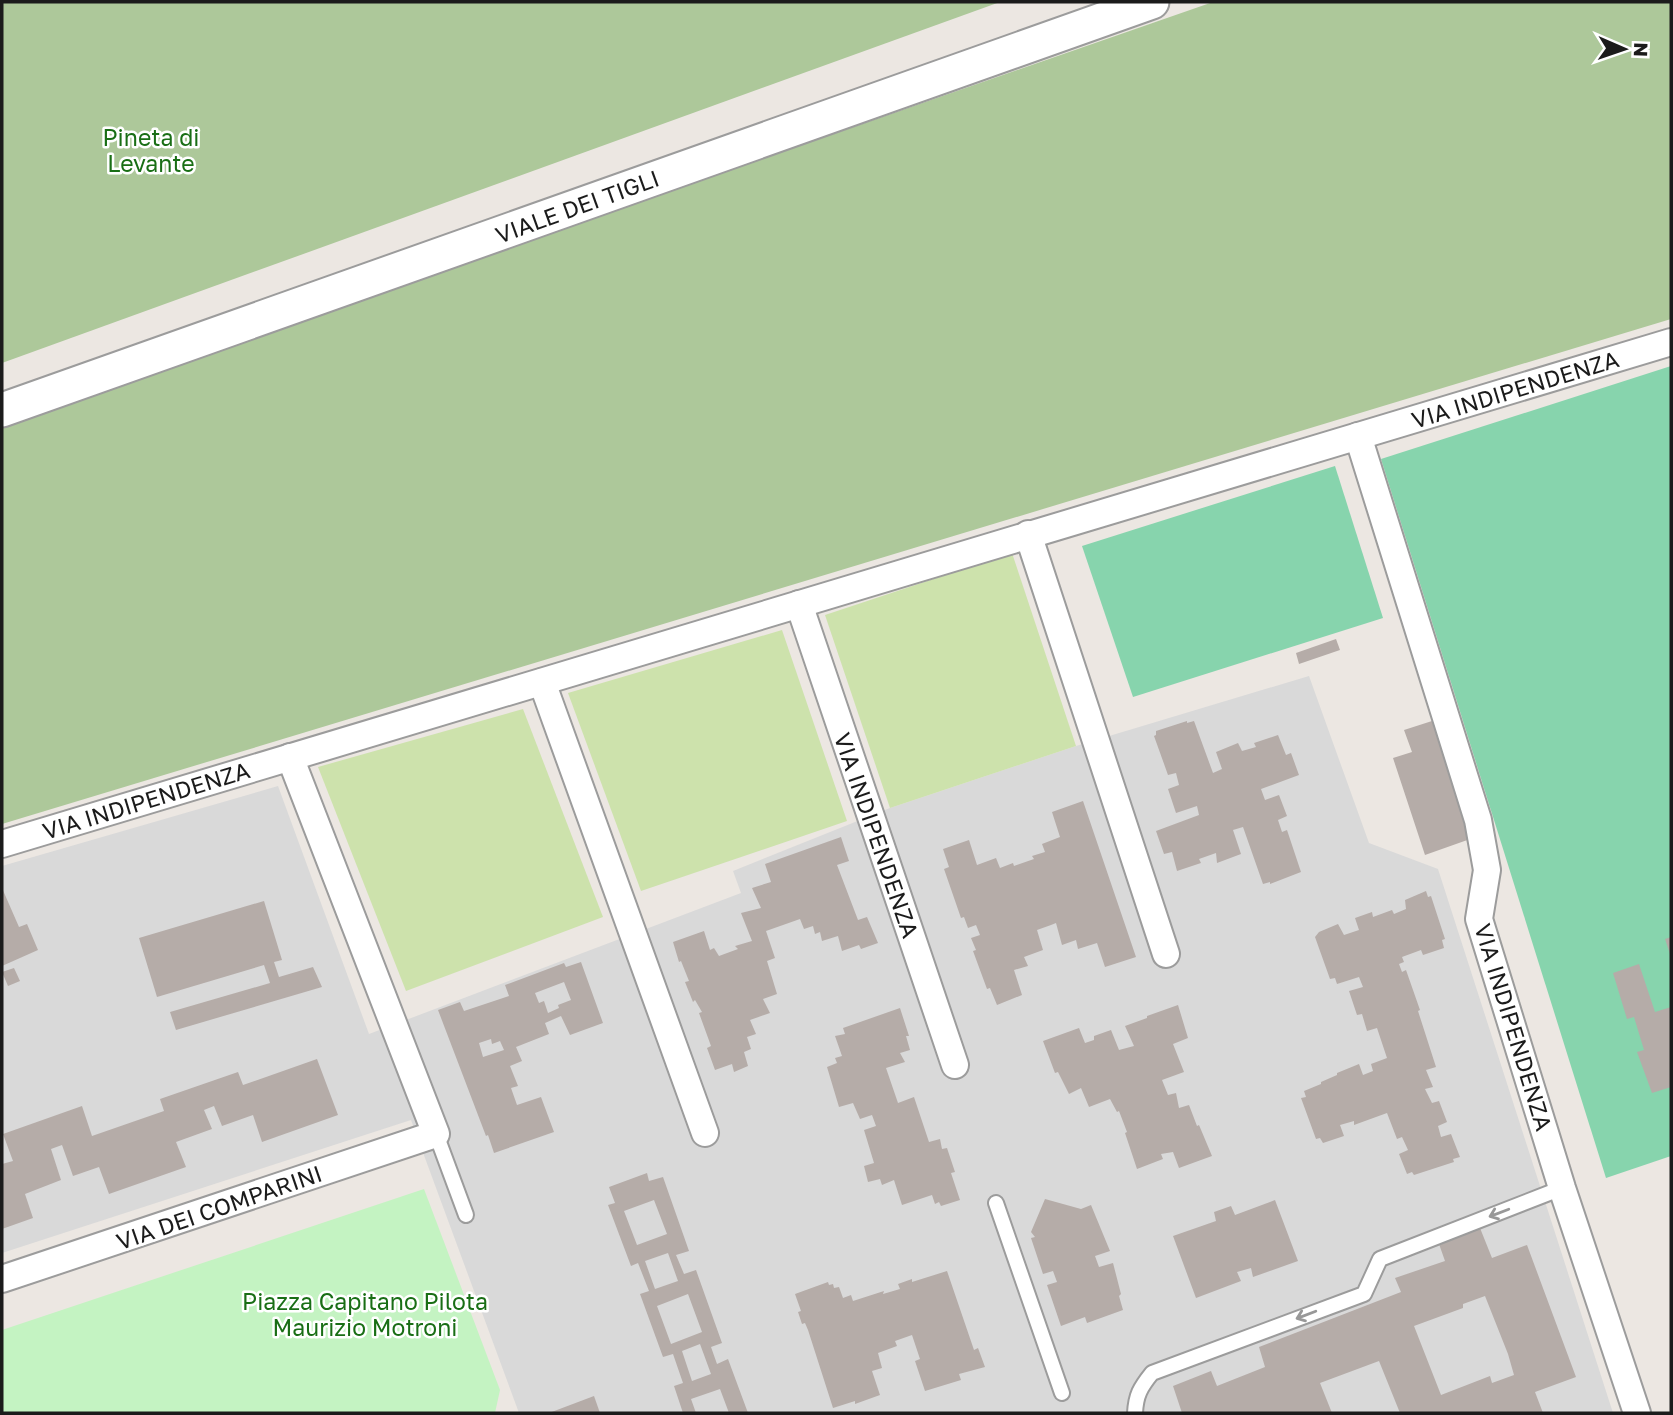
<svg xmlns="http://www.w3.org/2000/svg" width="1673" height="1415" viewBox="0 0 1673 1415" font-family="'Golos Text',sans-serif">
<rect width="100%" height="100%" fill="#ece7e2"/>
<!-- residential -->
<polygon fill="#d9d9d9" points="1309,676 1369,843 1438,869 1613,1413 519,1413 411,1120 2,1253 2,866 278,786 369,1034 741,893 733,871 890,808 1076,746"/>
<!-- grass -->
<g fill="#cde2ac">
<polygon points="1012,553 1076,746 890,808 825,615"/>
<polygon points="782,630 847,821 641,891 568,693"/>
<polygon points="523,709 603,917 406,991 318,767"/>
</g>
<!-- forest -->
<g fill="#adc89a">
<polygon points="2,2 1000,2 2,363"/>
<polygon points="1213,2 1671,2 1671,319 2,824 2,423"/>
</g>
<!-- park -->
<polygon fill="#c4f3c2" points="424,1189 500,1390 495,1413 2,1413 2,1330"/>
<!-- pitch -->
<g fill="#87d4ad">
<polygon points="1671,366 1671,1156 1606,1178 1381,459"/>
<polygon points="1335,466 1383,618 1133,697 1082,546"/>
</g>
<!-- building -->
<g fill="#b5aca8" fill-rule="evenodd">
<polygon points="1336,639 1340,650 1299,664 1296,653"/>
<polygon points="1187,721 1187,723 1194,721 1213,773 1222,769 1216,752 1238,743 1242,751 1256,747 1254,743 1278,735 1286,755 1291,753 1299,775 1261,789 1265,800 1279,795 1287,816 1278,820 1282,832 1287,830 1301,872 1270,884 1270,882 1263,884 1243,827 1233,830 1241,854 1217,863 1216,853 1199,859 1201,863 1177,871 1172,852 1164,854 1156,831 1199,815 1197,806 1176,813 1168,789 1179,785 1176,773 1168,775 1154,736 1156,735 1156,731"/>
<polygon points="1432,721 1473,838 1425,855 1393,758 1412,752 1404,730"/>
<polygon points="1083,801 1136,957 1105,967 1097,943 1078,949 1076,940 1062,945 1056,923 1051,925 1037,930 1043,950 1024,957 1028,966 1014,970 1022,995 997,1005 990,988 987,989 973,951 976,950 971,938 980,935 976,925 968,928 964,917 961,918 944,869 949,867 943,849 969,840 977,865 996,858 1000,868 1013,863 1014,866 1034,859 1032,856 1045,852 1042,844 1060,837 1052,812"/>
<polygon points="841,837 849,861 837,865 858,920 867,917 878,943 861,949 859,945 842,951 838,936 822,941 820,932 815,934 813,926 804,929 800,919 766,931 775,958 767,961 777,994 763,999 770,1013 750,1020 756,1034 747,1037 751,1049 744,1052 748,1066 734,1072 732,1064 715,1070 707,1048 711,1046 699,1013 702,1012 695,1000 693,1002 685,982 689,981 681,961 679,962 673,942 704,931 710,950 714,948 719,956 738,949 735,946 752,941 741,913 761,908 752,888 771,882 765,864"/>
<polygon points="2,888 19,927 27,924 38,950 2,966"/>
<polygon points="1426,891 1428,897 1431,896 1445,939 1442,940 1444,948 1423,955 1421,950 1402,957 1404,962 1399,964 1402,972 1406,970 1420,1010 1418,1011 1436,1067 1426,1070 1433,1087 1425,1089 1432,1103 1439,1101 1447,1122 1438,1126 1441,1137 1451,1134 1460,1157 1453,1159 1454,1162 1414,1175 1412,1172 1407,1174 1399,1154 1408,1150 1402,1137 1397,1139 1387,1113 1354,1125 1354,1121 1340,1125 1344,1136 1323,1143 1320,1138 1316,1139 1301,1098 1306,1097 1304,1091 1321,1084 1321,1082 1337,1075 1337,1073 1359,1064 1363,1075 1373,1071 1371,1064 1387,1058 1377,1028 1367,1031 1362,1014 1357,1015 1349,991 1363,987 1359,977 1337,984 1335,978 1330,979 1315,937 1319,932 1338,924 1344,935 1359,930 1355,918 1372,912 1373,917 1392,910 1394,914 1406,909 1405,900"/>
<polygon points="264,901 282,960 274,962 279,977 313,967 322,987 176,1030 170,1012 270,983 264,965 157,997 139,938"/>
<polygon points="1671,937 1671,957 1665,939"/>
<path d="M 581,962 L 603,1023 L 570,1035 L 561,1016 L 545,1023 L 549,1034 L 516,1047 L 522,1061 L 510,1066 L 518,1086 L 511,1088 L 517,1105 L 541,1097 L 554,1132 L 494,1153 L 488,1135 L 486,1136 L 438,1010 L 460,1002 L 464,1011 L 509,996 L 505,985 L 564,963 L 566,967 ZM 564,982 L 571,1000 L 558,1005 L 559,1008 L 548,1013 L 544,1001 L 539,1003 L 535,993 ZM 491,1039 L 492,1044 L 500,1041 L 504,1050 L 483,1057 L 479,1043 Z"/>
<polygon points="1639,964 1655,1012 1671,1007 1671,1087 1652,1093 1637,1052 1644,1050 1634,1017 1627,1019 1613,973"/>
<polygon points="14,968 20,981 8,986 2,972"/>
<polygon points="1178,1005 1188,1038 1173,1044 1184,1072 1162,1080 1168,1095 1176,1093 1179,1108 1189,1105 1197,1126 1199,1125 1212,1156 1179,1168 1173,1152 1161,1154 1163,1159 1137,1169 1125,1133 1127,1132 1119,1111 1117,1112 1110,1099 1089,1107 1081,1088 1069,1094 1058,1072 1055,1073 1043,1041 1079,1028 1085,1043 1094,1040 1094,1036 1111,1030 1119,1050 1134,1046 1125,1026 1147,1018 1147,1016"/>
<polygon points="900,1008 909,1036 906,1036 910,1050 900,1053 905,1062 886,1068 898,1103 914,1097 929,1142 940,1139 942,1149 947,1148 955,1172 951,1173 960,1200 941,1206 939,1202 935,1204 932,1195 902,1205 894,1180 882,1185 880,1179 868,1182 864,1166 874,1163 864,1130 876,1126 872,1115 860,1119 853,1103 839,1107 827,1067 837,1063 835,1058 842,1056 835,1036 845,1034 843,1028"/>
<polygon points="317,1059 338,1115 262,1142 253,1115 222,1126 214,1106 204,1110 212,1129 176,1142 186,1167 109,1194 99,1167 73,1176 62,1145 51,1149 61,1180 25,1194 33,1218 2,1229 2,1164 13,1161 3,1134 82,1106 92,1136 164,1111 160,1099 238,1072 243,1085"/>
<path d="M 647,1173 L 649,1181 L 663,1177 L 689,1251 L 676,1255 L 684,1274 L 696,1270 L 722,1343 L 711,1347 L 717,1364 L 728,1359 L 748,1413 L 729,1413 L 720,1389 L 691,1399 L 696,1413 L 683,1413 L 674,1386 L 683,1383 L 673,1354 L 663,1357 L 640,1294 L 649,1291 L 638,1263 L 631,1266 L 608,1205 L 615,1203 L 609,1187 ZM 654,1200 L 667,1234 L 637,1245 L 624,1211 ZM 668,1253 L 678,1281 L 655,1289 L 645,1261 ZM 688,1294 L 702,1332 L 671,1344 L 657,1306 ZM 700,1344 L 711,1374 L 692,1381 L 682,1351 Z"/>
<polygon points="1045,1199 1081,1209 1091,1205 1110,1251 1095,1256 1099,1267 1113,1263 1121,1294 1119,1296 1123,1310 1087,1323 1085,1317 1061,1326 1047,1285 1057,1282 1053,1271 1043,1274 1031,1238 1035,1237 1031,1232"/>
<polygon points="1275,1200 1298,1261 1253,1277 1251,1268 1237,1272 1241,1281 1196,1298 1173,1236 1216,1221 1214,1212 1231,1206 1235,1215"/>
<path d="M 1480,1228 L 1492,1258 L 1527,1245 L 1576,1377 L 1535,1392 L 1543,1413 L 1400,1413 L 1379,1361 L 1320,1383 L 1332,1413 L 1182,1413 L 1173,1386 L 1211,1371 L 1217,1386 L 1265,1367 L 1259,1347 L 1401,1292 L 1395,1278 L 1445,1261 L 1439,1244 ZM 1485,1296 L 1508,1354 L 1514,1375 L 1492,1383 L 1490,1376 L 1441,1395 L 1414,1326 L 1463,1308 L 1463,1304 Z"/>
<polygon points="947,1271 974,1350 978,1348 985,1367 959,1374 961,1380 925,1391 915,1361 920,1359 912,1335 895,1341 897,1346 878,1353 882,1368 872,1371 880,1395 855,1404 855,1401 833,1408 808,1330 805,1323 802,1324 798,1312 801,1311 795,1294 828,1282 829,1285 833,1284 834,1288 839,1287 843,1298 851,1295 853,1301 884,1291 883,1294 900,1289 898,1284 912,1279 912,1282"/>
<polygon points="594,1396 600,1413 549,1413"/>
</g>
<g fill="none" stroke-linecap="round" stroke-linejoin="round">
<!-- service casing -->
<g stroke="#9c9c9c" stroke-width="18">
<g id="service">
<polyline points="436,1134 466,1215"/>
<polyline points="996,1203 1062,1393"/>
<path d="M 1135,1413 C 1136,1395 1140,1388 1152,1373 L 1364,1294 L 1380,1259 L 1562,1188"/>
</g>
</g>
<!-- minor casing -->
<g stroke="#9c9c9c" stroke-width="30">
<g id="minor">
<polyline points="1358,436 1478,820 1487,870 1479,919 1562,1188 1637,1413"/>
<polyline points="1028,534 1166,954"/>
<polyline points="799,604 955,1065"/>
<polyline points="542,682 705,1133"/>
<polyline points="2,844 1671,342"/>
<polyline points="2,1279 436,1134 290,757"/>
</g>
</g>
<!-- tertiary casing -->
<g stroke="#9c9c9c" stroke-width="37">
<polyline id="tertiary" points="2,410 1152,2"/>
</g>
<!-- service -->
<use href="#service" stroke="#fff" stroke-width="14"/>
<!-- minor -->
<use href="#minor" stroke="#fff" stroke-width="26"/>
<!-- tertiary -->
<use href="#tertiary" stroke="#fff" stroke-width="33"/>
</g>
<!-- one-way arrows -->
<defs><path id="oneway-shaft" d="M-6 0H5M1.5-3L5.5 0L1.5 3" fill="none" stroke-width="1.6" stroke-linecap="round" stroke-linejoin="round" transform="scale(1.75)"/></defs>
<g stroke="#989898">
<use href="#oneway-shaft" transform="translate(1499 1213) rotate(159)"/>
<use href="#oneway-shaft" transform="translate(1306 1315) rotate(159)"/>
</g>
<g text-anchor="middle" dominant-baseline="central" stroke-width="5" stroke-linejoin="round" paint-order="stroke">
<!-- park labels -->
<g font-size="23" fill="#196e15" stroke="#fff">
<text x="151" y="137">Pineta di<tspan x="151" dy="26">Levante</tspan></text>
<text x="365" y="1301">Piazza Capitano Pilota<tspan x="365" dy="26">Maurizio Motroni</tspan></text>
</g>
<!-- street labels -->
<g font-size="23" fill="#1b1b1b" stroke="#fff">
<text transform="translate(577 206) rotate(-20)">VIALE DEI TIGLI</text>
<text transform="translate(1515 389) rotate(-17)">VIA INDIPENDENZA</text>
<text transform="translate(146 800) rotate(-17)">VIA INDIPENDENZA</text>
<text transform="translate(877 835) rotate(71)">VIA INDIPENDENZA</text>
<text transform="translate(1514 1027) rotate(73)">VIA INDIPENDENZA</text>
<text transform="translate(219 1207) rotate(-19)">VIA DEI COMPARINI</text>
</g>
</g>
<!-- border -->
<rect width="1673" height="1415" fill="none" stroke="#1b1b1b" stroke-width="7"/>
<!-- north arrow -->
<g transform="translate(1624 49) rotate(92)" stroke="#ffffff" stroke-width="5" paint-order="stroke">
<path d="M0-5L12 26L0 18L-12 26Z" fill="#1b1b1b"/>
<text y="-10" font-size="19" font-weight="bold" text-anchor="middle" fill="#1b1b1b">N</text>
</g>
</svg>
